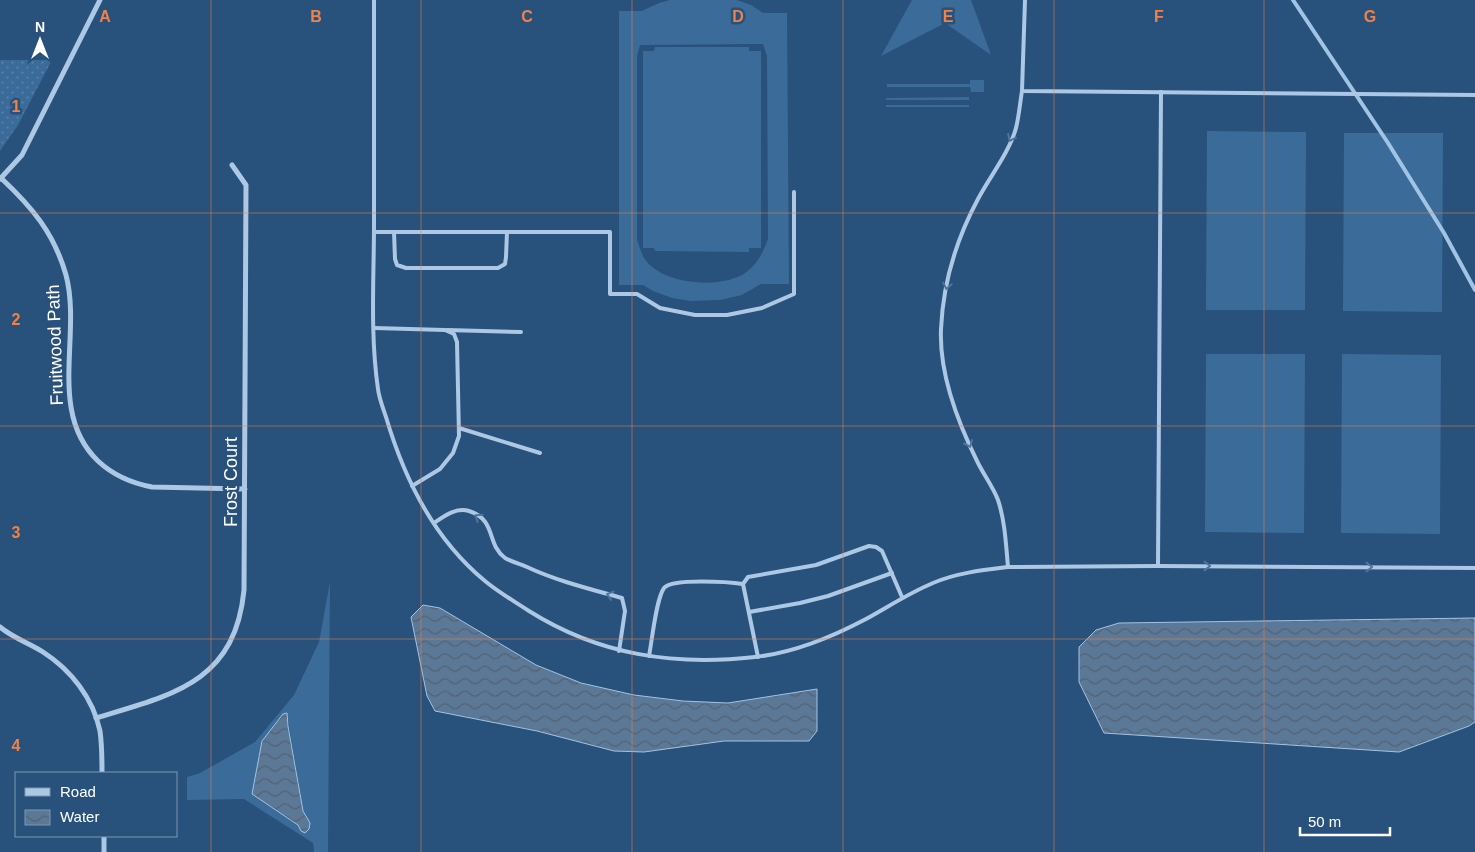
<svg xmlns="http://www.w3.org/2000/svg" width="1475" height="852" viewBox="0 0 1475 852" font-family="Helvetica,sans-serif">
<defs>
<pattern id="park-dots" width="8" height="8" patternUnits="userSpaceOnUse" patternTransform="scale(1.25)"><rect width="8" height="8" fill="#3b6b99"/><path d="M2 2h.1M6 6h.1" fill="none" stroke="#5881a8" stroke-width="1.8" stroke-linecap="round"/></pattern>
<pattern id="water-waves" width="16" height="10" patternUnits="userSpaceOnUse" patternTransform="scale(1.25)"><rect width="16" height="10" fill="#5b7897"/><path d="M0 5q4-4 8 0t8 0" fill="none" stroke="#546272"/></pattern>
</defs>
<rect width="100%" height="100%" fill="#28517c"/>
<!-- grass -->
<g fill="#3b6b99" fill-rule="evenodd">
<path d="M 670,0 L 737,0 L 751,5 L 763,13 L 787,13 L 789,284 L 761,284 L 742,295 L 720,300 L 691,301 L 672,298 L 653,291 L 643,285 L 619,285 L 619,11 L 642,11 L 659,3 ZM 763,44 L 767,56 L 768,239 C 763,253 756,267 742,275 C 717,288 671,284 651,266 C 642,258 640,249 637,239 L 637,56 L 640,45 Z"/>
<polygon points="912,0 971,0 991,55 945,23 881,56"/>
<polygon points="655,47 749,47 749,51 761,51 761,248 749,248 749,252 655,251 654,248 643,248 643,51 654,51"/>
<polygon points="970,80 984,80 984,92 971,92 970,87 887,87 887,84 970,84"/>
<polygon points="969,97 969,100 886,100 886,98"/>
<rect x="886" y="105" width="83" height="2"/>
<polygon points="1207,131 1306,132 1305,310 1206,310"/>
<polygon points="1344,133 1443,133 1442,312 1343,311"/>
<polygon points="1206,354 1305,354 1304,533 1205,532"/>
<polygon points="1342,354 1441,355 1440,534 1341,533"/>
<path d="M 330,582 L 328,852 L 314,852 L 313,843 L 244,799 L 187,800 L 187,777 L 200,773 L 255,742 L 294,695 L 319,642 ZM 287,713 L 303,811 L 307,819 L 301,831 L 298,825 L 275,809 L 262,741 L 283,714 Z"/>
</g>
<!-- park -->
<polygon fill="url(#park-dots)" points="0,60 52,60 18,125 0,151"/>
<!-- water -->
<g fill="url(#water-waves)" stroke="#a1c4e4">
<polygon points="423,605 440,608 536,665 581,683 634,695 683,701 728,703 817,689 817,731 809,741 724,741 644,752 614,751 537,731 435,711 427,696 411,617"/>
<polygon points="1475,618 1475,722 1469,726 1399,752 1104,733 1079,682 1079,647 1096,630 1119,623"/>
<polygon points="287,713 288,726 303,811 310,823 309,829 305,833 301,831 298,825 252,794 262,741 283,714"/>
</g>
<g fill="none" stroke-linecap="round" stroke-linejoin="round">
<!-- stream -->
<polyline stroke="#a1c4e4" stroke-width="4" points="1293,0 1388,143 1444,233 1475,290"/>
<!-- service -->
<g stroke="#acc8e4" stroke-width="4">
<path d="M 374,0 C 374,75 374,149 374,224 C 374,278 370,334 378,389 C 379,398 383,408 386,417 C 404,478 435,540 485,581 C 498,592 514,601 529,611 C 599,655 673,666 755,657 C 793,653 832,637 866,619 C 888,607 909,593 933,583 C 956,573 983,570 1008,567 L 1158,566 L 1475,568"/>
<polyline points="1025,0 1022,91 1475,95"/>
<polyline points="374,232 610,232 610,294 637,294 660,308 695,315 727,315 762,308 794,294 794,192"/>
<polyline points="394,232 395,259 397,265 406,268 498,268 505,264 506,257 507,232"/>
<polyline points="374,328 445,330 454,334 457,342 459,436 453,453 440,469 412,486"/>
<polyline points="447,330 521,332"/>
<polyline points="459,428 540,453"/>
<path d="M 434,523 C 444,516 456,507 469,511 C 497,520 486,544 505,558 C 512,562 520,564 527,567 C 557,581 590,589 622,598 L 625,611 L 619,651"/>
<polyline points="1158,566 1161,92"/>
<path d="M 1008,567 C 1006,545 1005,521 998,500 C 993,487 984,475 978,463 C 958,423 939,374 941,329 C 943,284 957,238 978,199 C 989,178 1010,151 1016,128 C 1019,116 1020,103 1022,91"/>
<polyline points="749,612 800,603 828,596 892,573"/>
<path d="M 649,656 C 652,641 656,599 664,588 C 672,578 730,582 743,584"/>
<polyline points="758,657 743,584 748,577 816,565 869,546 876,547 882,551 902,597"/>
</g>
<!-- minor -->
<g stroke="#acc8e4" stroke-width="5">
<path d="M 1,178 C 32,207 54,233 66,275 C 82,335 47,412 98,461 C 114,476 131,483 152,487 L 245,489"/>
<polyline points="0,179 22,155 28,143 100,0"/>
<path d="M 0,627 C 13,638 29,643 43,652 C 71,670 93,698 100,731 C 102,745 102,759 102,773"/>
<path d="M 96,718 C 172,695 235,683 244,590 L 246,185 L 232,165"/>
<polyline points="104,836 104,852"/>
</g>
</g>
<!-- one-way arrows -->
<defs><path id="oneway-chevron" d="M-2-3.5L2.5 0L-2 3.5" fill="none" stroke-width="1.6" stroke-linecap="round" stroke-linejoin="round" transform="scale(1.25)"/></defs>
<g stroke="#50759b">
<use href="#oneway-chevron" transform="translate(1011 138) rotate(116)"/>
<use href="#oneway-chevron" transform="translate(947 286) rotate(100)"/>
<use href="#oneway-chevron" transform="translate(969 444) rotate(66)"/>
<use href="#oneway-chevron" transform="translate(478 517) rotate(-146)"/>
<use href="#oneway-chevron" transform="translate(1207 566)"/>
<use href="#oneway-chevron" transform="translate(1369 567)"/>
<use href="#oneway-chevron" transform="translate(610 595) rotate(-164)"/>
</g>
<!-- grid -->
<path fill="none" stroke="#ee8249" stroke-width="1" stroke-opacity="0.55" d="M 211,0 L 211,852M 421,0 L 421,852M 632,0 L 632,852M 843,0 L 843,852M 1054,0 L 1054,852M 1264,0 L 1264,852M 0,213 L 1475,213M 0,426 L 1475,426M 0,639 L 1475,639"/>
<g text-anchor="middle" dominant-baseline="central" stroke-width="5" stroke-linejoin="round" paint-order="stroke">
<!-- street labels -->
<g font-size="18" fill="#fff" stroke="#28517c">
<text transform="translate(55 345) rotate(-92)">Fruitwood Path</text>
<text transform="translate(231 482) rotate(-90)">Frost Court</text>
</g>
</g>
<g font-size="16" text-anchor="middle" font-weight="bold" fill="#ee8249" stroke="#28517c" stroke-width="5" stroke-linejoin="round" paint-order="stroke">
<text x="105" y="22">A</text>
<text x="316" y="22">B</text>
<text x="527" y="22">C</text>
<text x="738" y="22">D</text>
<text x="948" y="22">E</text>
<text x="1159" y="22">F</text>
<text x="1370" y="22">G</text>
<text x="16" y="112">1</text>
<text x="16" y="325">2</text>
<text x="16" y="538">3</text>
<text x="16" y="751">4</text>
</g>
<!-- legend -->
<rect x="15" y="772" width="162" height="65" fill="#28517c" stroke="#7e97b0"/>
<rect x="25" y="788" width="25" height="8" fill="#acc8e4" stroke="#7e97b0"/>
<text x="60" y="797" font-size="15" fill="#ffffff">Road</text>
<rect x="25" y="810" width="25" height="15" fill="url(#water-waves)" stroke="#7e97b0"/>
<text x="60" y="822" font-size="15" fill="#ffffff">Water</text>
<!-- north arrow -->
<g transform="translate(40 40)" stroke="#28517c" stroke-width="4" paint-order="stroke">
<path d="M0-4L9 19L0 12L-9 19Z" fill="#ffffff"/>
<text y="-8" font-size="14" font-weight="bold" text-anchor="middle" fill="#ffffff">N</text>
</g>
<!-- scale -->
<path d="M1300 827v8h90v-8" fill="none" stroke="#ffffff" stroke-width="2.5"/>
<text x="1308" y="827" font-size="15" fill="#ffffff" stroke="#28517c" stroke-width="4" paint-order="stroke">50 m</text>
</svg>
